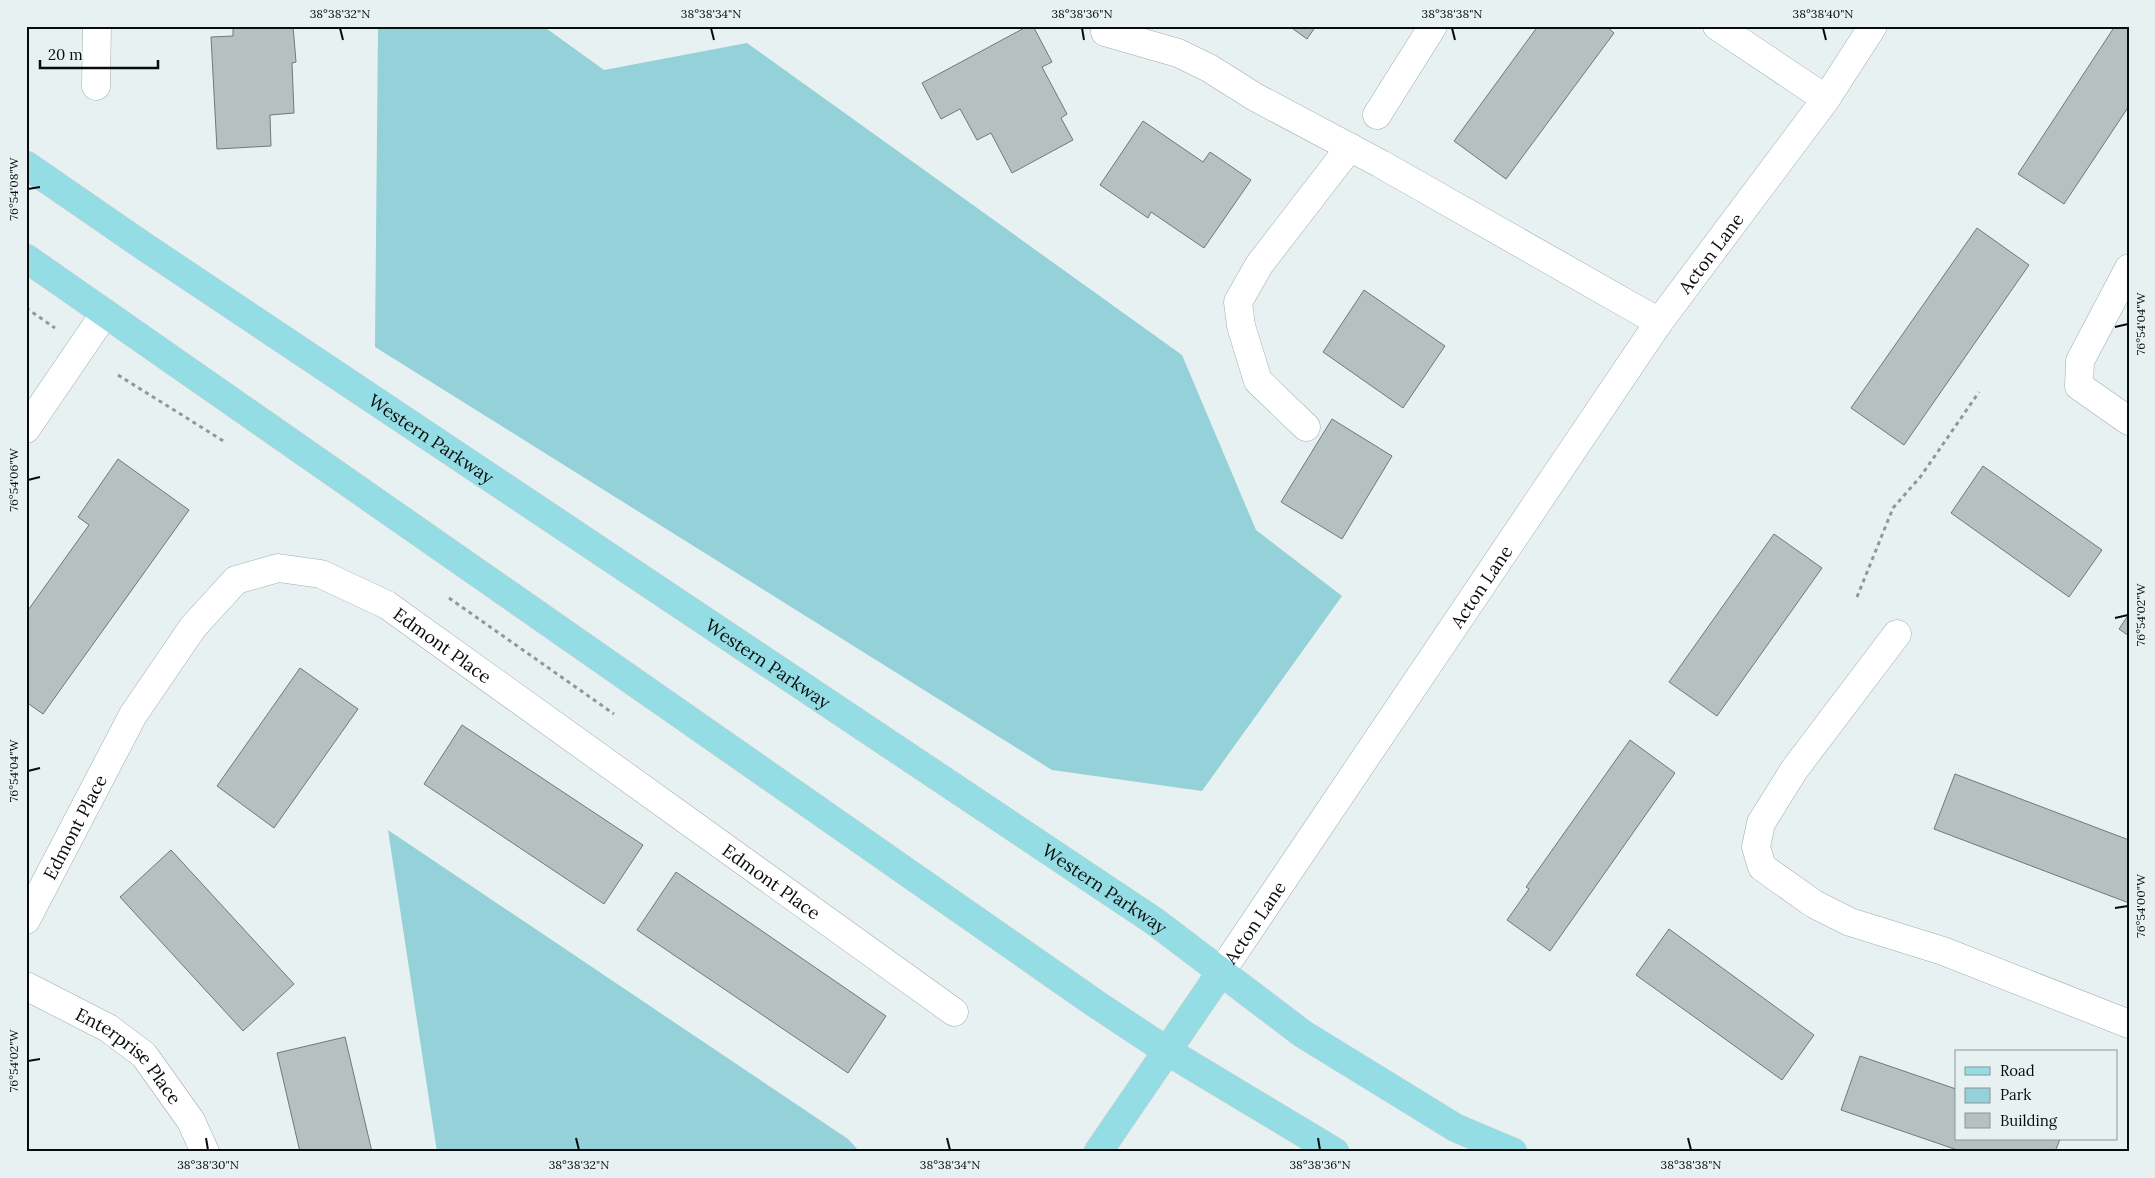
<svg xmlns="http://www.w3.org/2000/svg" width="2155" height="1178" viewBox="0 0 2155 1178" font-family="Lora,serif">
<rect width="100%" height="100%" fill="#e7f1f2"/>
<!-- green -->
<g fill="#94d1d8">
<polygon points="378,26 543,26 604,70 747,43 1182,355 1256,530 1342,596 1202,791 1052,770 375,347"/>
<polygon points="388,830 848,1139 860,1152 437,1152"/>
</g>
<!-- building -->
<g fill="#b6c0c1" stroke="#6f797a">
<polygon points="233,26 293,26 296,62 292,63 294,113 270,115 271,146 217,149 211,37 233,36"/>
<polygon points="1028,26 1033,26 1052,62 1042,67 1067,114 1061,118 1073,140 1012,173 991,133 977,140 960,109 941,119 922,83"/>
<polygon points="1289,26 1316,26 1307,39"/>
<polygon points="1538,26 1606,26 1614,33 1506,179 1454,141"/>
<polygon points="2115,26 2129,26 2129,106 2064,204 2018,174"/>
<polygon points="1143,121 1203,162 1210,152 1251,180 1204,248 1151,212 1148,218 1100,185"/>
<polygon points="1977,228 2029,265 1904,445 1851,408"/>
<polygon points="1364,290 1445,346 1403,408 1323,352"/>
<polygon points="1332,419 1392,456 1342,539 1281,502"/>
<polygon points="118,459 189,510 43,714 26,702 26,613 89,525 78,517"/>
<polygon points="1983,466 2102,550 2069,597 1951,513"/>
<polygon points="1774,534 1822,568 1717,716 1669,682"/>
<polygon points="2129,614 2129,636 2119,629"/>
<polygon points="300,668 358,709 274,828 217,786"/>
<polygon points="462,725 643,845 604,904 424,784"/>
<polygon points="1630,740 1675,773 1550,951 1507,920 1529,889 1526,887"/>
<polygon points="1955,774 2129,840 2129,903 1934,829"/>
<polygon points="171,850 294,984 243,1031 120,897"/>
<polygon points="676,872 886,1016 848,1073 637,930"/>
<polygon points="1669,929 1814,1035 1782,1080 1636,975"/>
<polygon points="345,1037 372,1152 300,1152 277,1053"/>
<polygon points="1860,1056 1956,1089 1956,1139 2060,1139 2055,1152 1963,1152 1841,1110"/>
</g>
<g fill="none" stroke-linecap="round" stroke-linejoin="round">
<!-- minor casing -->
<g stroke="#a2acad" stroke-width="29">
<g id="minor">
<polyline points="1717,26 1826,99"/>
<polyline points="1105,32 1178,53 1209,68 1255,97 1381,164 1659,322"/>
<polyline points="96,86 97,26"/>
<polyline points="1377,115 1433,26"/>
<polyline points="2129,268 2080,361 2079,386 2129,421"/>
<polyline points="1306,427 1258,381 1241,326 1238,302 1259,265 1350,147"/>
<polyline points="26,429 105,313"/>
<polyline points="1897,634 1794,770 1761,823 1756,847 1762,867 1814,904 1850,922 1943,951 2129,1024"/>
<path id="s1" d="M 26,920 L 133,715 L 193,627 L 236,580 L 278,568 L 321,574 L 387,605 L 954,1012"/>
<path id="s2" d="M 1221,972 L 1659,322 L 1826,99 L 1873,26"/>
<path id="s3" d="M 26,986 L 108,1028 L 144,1055 L 191,1121 L 205,1152"/>
</g>
</g>
<!-- major casing -->
<g stroke="#cecece" stroke-width="29">
<g id="major">
<path id="s4" d="M 26,165 L 142,245 L 1154,921 L 1303,1034 L 1456,1128 L 1513,1152"/>
<polyline points="26,258 1096,1004 1167,1051 1335,1152"/>
<polyline points="1098,1152 1221,972"/>
</g>
</g>
<!-- path -->
<g stroke="#909898" stroke-width="3" stroke-dasharray="4 4" stroke-linecap="butt">
<polyline points="26,308 55,328"/>
<polyline points="118,375 225,442"/>
<polyline points="1857,597 1893,508 1921,476 1979,392"/>
<polyline points="449,598 614,714"/>
<polyline points="1214,1152 1244,1152"/>
</g>
<!-- minor -->
<use href="#minor" stroke="#fff" stroke-width="28"/>
<!-- major -->
<use href="#major" stroke="#94dde5" stroke-width="28"/>
</g>
<!-- ticks -->
<path fill="none" stroke="#090c0c" stroke-width="2" d="M 340,28 L 343,40M 711,28 L 714,40M 1082,28 L 1084,40M 1452,28 L 1455,40M 1823,28 L 1826,40M 28,189 L 40,187M 2115,327 L 2128,324M 28,480 L 40,477M 2115,618 L 2128,615M 28,771 L 40,768M 2115,908 L 2128,906M 28,1061 L 40,1059M 206,1138 L 208,1150M 576,1138 L 579,1150M 947,1138 L 950,1150M 1318,1138 L 1320,1150M 1688,1138 L 1691,1150"/>
<g text-anchor="middle" dominant-baseline="central" stroke-width="5" stroke-linejoin="round" paint-order="stroke">
<!-- street labels -->
<g font-size="18" fill="#090c0c" stroke="#e7f1f2">
<text stroke="none"><textPath href="#s2" startOffset="870">Acton Lane</textPath></text>
<text stroke="none"><textPath href="#s4" startOffset="489">Western Parkway</textPath></text>
<text stroke="none"><textPath href="#s2" startOffset="465">Acton Lane</textPath></text>
<text stroke="none"><textPath href="#s1" startOffset="630">Edmont Place</textPath></text>
<text stroke="none"><textPath href="#s4" startOffset="894">Western Parkway</textPath></text>
<text stroke="none"><textPath href="#s1" startOffset="105">Edmont Place</textPath></text>
<text stroke="none"><textPath href="#s1" startOffset="1035">Edmont Place</textPath></text>
<text stroke="none"><textPath href="#s4" startOffset="1299">Western Parkway</textPath></text>
<text stroke="none"><textPath href="#s2" startOffset="60">Acton Lane</textPath></text>
<text stroke="none"><textPath href="#s3" startOffset="126">Enterprise Place</textPath></text>
</g>
</g>
<!-- border -->
<rect width="2155" height="1178" fill="none" stroke="#e7f1f2" stroke-width="55"/>
<!-- legend -->
<rect x="1955" y="1050" width="162" height="90" fill="#e7f1f2" stroke="#8e9596"/>
<rect x="1965" y="1067" width="25" height="8" fill="#94dde5" stroke="#8e9596"/>
<text x="2000" y="1076" font-size="15" fill="#090c0c">Road</text>
<rect x="1965" y="1088" width="25" height="15" fill="#94d1d8" stroke="#8e9596"/>
<text x="2000" y="1100" font-size="15" fill="#090c0c">Park</text>
<rect x="1965" y="1113" width="25" height="15" fill="#b6c0c1" stroke="#8e9596"/>
<text x="2000" y="1126" font-size="15" fill="#090c0c">Building</text>
<!-- scale -->
<path d="M40 60v8h118v-8" fill="none" stroke="#090c0c" stroke-width="2.5"/>
<text x="48" y="60" font-size="15" fill="#090c0c" stroke="#e7f1f2" stroke-width="4" paint-order="stroke">20 m</text>
<rect x="28" y="28" width="2100" height="1122" fill="none" stroke="#090c0c" stroke-width="2"/>
<g font-size="12" text-anchor="middle" fill="#090c0c">
<text x="340" y="18">38°38'32"N</text>
<text x="711" y="18">38°38'34"N</text>
<text x="1082" y="18">38°38'36"N</text>
<text x="1452" y="18">38°38'38"N</text>
<text x="1823" y="18">38°38'40"N</text>
<text transform="translate(14 189) rotate(-90)" y="4">76°54'08"W</text>
<text transform="translate(2141 324) rotate(-90)" y="4">76°54'04"W</text>
<text transform="translate(14 480) rotate(-90)" y="4">76°54'06"W</text>
<text transform="translate(2141 615) rotate(-90)" y="4">76°54'02"W</text>
<text transform="translate(14 771) rotate(-90)" y="4">76°54'04"W</text>
<text transform="translate(2141 906) rotate(-90)" y="4">76°54'00"W</text>
<text transform="translate(14 1061) rotate(-90)" y="4">76°54'02"W</text>
<text x="208" y="1169">38°38'30"N</text>
<text x="579" y="1169">38°38'32"N</text>
<text x="950" y="1169">38°38'34"N</text>
<text x="1320" y="1169">38°38'36"N</text>
<text x="1691" y="1169">38°38'38"N</text>
</g>
</svg>
